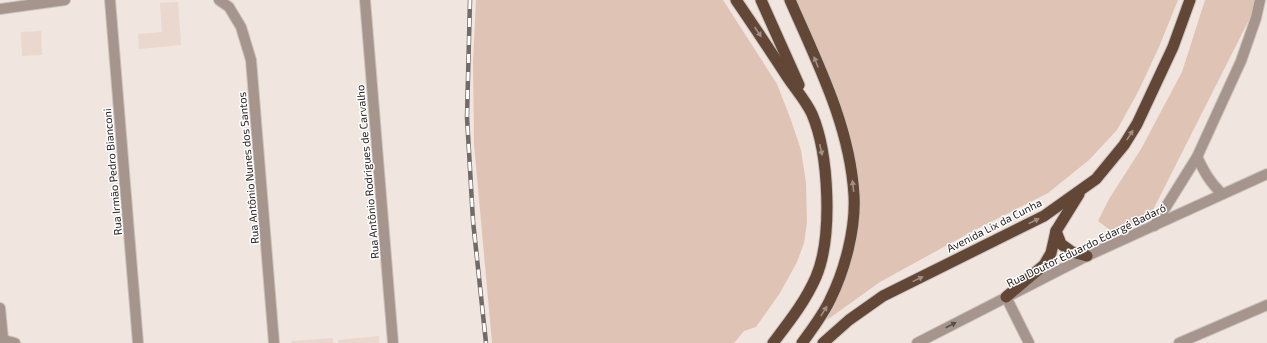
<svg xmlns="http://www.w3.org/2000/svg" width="1267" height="343" viewBox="0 0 1267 343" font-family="'Exo 2',sans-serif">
<rect width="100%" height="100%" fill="#f0e5df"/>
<!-- built -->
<g fill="#ead7cd">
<polygon points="178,2 181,45 139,49 138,34 162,32 160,3"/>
<polygon points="41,31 42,55 22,56 21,32"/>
<polygon points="379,336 379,343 338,343 338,340"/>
<polygon points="333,338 333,343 292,343 291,341"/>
</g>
<!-- green -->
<g fill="#dfc4b5">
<polygon points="476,0 723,0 777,84 791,120 801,150 806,183 807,222 804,243 797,262 780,293 756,327 744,331 734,343 492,343 474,144 473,62"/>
<polygon points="794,0 1178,0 1159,47 1138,92 1117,130 1089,160 1048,193 971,232 880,282 827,320 841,288 856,167 844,116 823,63"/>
<path d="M 1205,0 L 1257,0 L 1256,6 L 1152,212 C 1138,222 1129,228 1110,230 L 1098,221 L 1109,199 L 1141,149 L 1182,72 Z"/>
</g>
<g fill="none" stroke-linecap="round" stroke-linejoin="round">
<!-- minor casing -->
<g stroke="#cbc2bc" stroke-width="12">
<g id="minor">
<polyline points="110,0 138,343"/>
<polyline points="219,0 229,7 241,27 251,60 274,343"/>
<polyline points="365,0 393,343"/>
<polyline points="0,9 65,0"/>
<path d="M 1197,157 C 1205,173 1209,181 1222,194"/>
<polyline points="1154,226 1197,157 1241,61 1256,18 1260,0"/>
<polyline points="1087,256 1267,174"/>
<polyline points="1006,297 1029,343"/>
<polyline points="0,308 3,339"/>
<polyline points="0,339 15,343"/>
<polyline points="1179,343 1267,305"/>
</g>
</g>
<!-- tertiary casing -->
<g stroke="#cbc2bc" stroke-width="12">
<polyline id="tertiary" points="917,343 1087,256"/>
</g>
<!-- trunk casing -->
<g stroke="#cbc2bc" stroke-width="13">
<g id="trunk">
<path d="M 736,0 C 754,26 771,52 788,78 C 796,90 806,101 812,114 C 829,154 833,237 816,277 C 805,302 789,322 773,343"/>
<polyline points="761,0 799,85"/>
<path d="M 790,0 C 817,62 850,126 854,195 C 856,228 845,270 830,300 C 823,315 812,329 802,343"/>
<polyline points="1056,231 1061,244 1072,252 1087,256"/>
<polyline points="1006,297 1044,265 1051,253 1056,231 1079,194"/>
<polyline points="823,343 849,320 883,296 1044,216 1096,179 1124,145 1137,124 1173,47 1190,0"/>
</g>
</g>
<!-- minor -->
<use href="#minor" stroke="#a5958c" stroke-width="10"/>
<!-- tertiary -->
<use href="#tertiary" stroke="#a5958c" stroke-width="10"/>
<!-- trunk -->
<use href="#trunk" stroke="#624636" stroke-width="11"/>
<!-- rail casing -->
<g stroke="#716a66" stroke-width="4.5">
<polyline id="rail" points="470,0 467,117 473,221 486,343"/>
</g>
<!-- rail -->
<use href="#rail" stroke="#fff" stroke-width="3" stroke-dasharray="9" stroke-linecap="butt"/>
</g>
<!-- one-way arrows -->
<defs><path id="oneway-solid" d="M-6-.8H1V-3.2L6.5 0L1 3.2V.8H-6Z"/></defs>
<g fill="#a19086">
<use href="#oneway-solid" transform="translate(758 32) rotate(56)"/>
<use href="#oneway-solid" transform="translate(816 62) rotate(-112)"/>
<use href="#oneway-solid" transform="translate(1130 135) rotate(-58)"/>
<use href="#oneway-solid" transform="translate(821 150) rotate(78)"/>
<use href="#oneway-solid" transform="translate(853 186) rotate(-97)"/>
<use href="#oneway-solid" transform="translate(1034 221) rotate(-26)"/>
<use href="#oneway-solid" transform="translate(918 279) rotate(-26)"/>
<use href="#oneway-solid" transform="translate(824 311) rotate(-58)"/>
</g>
<use fill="#584f4a" href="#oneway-solid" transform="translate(951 325) rotate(-27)"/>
<g text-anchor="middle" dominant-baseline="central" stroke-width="3" stroke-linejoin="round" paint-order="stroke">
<!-- street labels -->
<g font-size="11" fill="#25201e" stroke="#fff">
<text transform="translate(248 168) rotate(-95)">Rua Antônio Nunes dos Santos</text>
<text transform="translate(112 172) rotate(-95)">Rua Irmão Pedro Bianconi</text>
<text transform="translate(367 172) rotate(-95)">Rua Antônio Rodrigues de Carvalho</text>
<text transform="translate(994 225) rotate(-27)">Avenida Lix da Cunha</text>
<text transform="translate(1086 245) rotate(-26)">Rua Doutor Eduardo Edargé Badaró</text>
</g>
</g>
</svg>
